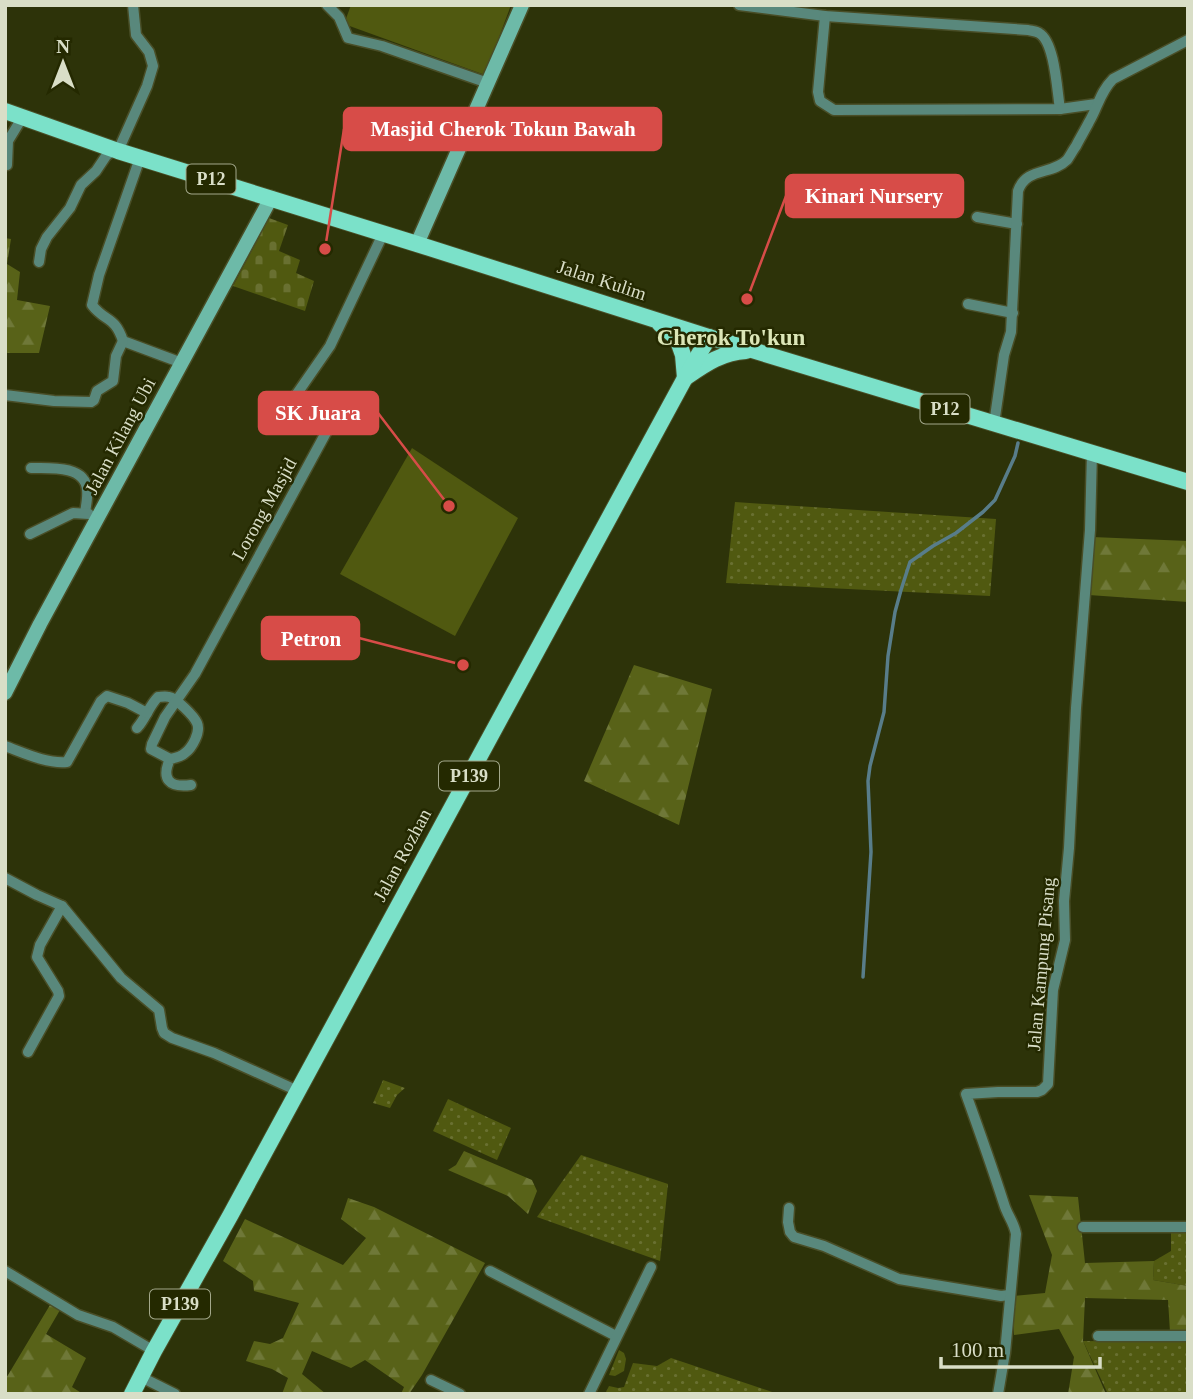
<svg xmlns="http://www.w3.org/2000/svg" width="1193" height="1399" viewBox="0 0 1193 1399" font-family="Georgia,serif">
<defs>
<pattern id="grass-dots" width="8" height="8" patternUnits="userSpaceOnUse" patternTransform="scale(1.75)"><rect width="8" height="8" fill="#505910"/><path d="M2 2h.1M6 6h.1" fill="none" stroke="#697031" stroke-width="1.8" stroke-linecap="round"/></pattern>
<pattern id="forest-firs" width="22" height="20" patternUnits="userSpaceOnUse" patternTransform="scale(1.75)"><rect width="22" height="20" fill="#586218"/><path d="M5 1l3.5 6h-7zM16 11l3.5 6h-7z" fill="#6f7838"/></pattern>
<pattern id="cemetery-stones" width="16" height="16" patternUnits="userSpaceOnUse" patternTransform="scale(1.75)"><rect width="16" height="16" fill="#505910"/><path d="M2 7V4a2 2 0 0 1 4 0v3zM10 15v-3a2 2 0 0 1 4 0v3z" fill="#697031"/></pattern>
</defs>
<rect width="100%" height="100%" fill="#2d3309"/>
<!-- grass -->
<g fill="url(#grass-dots)">
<polygon points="735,502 996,519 990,596 726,583"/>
<polygon points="383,1080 405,1088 397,1095 390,1108 373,1103"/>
<polygon points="448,1099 511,1128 497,1160 433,1131"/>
<polygon points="581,1155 668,1184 660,1261 537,1217"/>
<polygon points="1171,1232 1188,1232 1188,1286 1153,1280 1154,1261 1171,1251"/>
<polygon points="1083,1341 1188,1342 1188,1394 1113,1394 1107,1392"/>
<polygon points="619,1350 624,1353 626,1359 624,1371 615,1376 609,1375"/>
<polygon points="671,1358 778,1394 605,1394 609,1386 618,1388 624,1387 633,1363 657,1366"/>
</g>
<!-- forest -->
<g fill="url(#forest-firs)">
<polygon points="5,238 11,239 7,264 20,272 17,300 50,306 39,353 5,353"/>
<polygon points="1092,537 1188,541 1188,602 1089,595"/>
<polygon points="634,665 712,689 679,825 584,781"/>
<polygon points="464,1151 532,1180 537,1191 528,1214 508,1196 448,1170 456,1165"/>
<polygon points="1029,1195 1078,1197 1085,1263 1154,1261 1153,1280 1188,1286 1187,1332 1170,1332 1168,1300 1085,1298 1083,1341 1106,1394 1068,1394 1074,1357 1059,1329 1014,1335 1012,1296 1045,1293 1052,1255"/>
<polygon points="348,1198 374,1207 485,1263 422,1375 409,1394 401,1394 404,1387 365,1360 351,1368 312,1351 302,1374 326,1394 282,1394 288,1378 272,1369 246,1361 254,1341 270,1344 283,1338 299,1303 254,1291 253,1281 223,1261 245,1219 343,1265 366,1238 341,1219"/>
<polygon points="50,1305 60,1310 46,1334 86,1358 72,1387 83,1394 5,1394 5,1380"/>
</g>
<!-- cemetery -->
<polygon fill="url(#cemetery-stones)" points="269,218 288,225 279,251 300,260 296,273 314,281 305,311 233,286"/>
<!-- pitch -->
<g fill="#505910">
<polygon points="351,5 511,5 485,75 344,24"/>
<polygon points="412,448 518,518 455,636 340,574"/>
</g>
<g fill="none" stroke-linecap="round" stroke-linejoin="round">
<!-- stream -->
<polyline stroke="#587d8a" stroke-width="3.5" points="863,977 871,852 868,781 870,766 884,712 888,656 895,612 901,590 910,562 933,546 956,533 983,512 995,500 1015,456 1018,443"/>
<!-- street casing -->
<g stroke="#494e27" stroke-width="13">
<g id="street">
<polyline points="327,5 339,17 348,38 382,46 488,83"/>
<path d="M 739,5 L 825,16 L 1028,30 C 1032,31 1036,31 1039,33 C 1055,42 1057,91 1060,109"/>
<polyline points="825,16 818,92 820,101 834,110 1060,109 1096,104"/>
<polyline points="118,151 147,86 153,66 149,52 136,35 133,5"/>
<path d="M 140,158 L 99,275 L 92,305 C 105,322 115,316 123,341 L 182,363"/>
<polyline points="7,165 8,141 22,118"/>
<polyline points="977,217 1017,224"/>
<polyline points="39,262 41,249 47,237 70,208 81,185 96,171 106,156 113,150"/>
<polyline points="968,304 1013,313"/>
<polyline points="5,395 54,401 91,402 94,400 97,391 113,381 116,356 123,341"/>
<path d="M 994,424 L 1004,355 L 1011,332 L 1018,191 C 1026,167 1052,175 1067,160 C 1070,156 1073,150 1076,146 C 1080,138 1085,130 1089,122 C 1098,107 1100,92 1113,79 L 1188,40"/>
<path d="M 31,468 C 49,468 86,465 87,490 C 88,497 86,505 85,513"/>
<polyline points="30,534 73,513 89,514"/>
<path d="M 137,728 C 146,718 149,706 158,697 C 161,697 165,696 169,697 C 176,698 194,716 197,723 C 201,732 192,748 185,753 C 181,757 175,758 170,759 C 161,779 169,788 191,785"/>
<path d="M 5,746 C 24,753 47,764 67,762 L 101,701 L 107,696 L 128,703 L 147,713"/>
<polyline points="170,759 151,749 152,744 165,717 195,674 328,429 329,423 327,419 298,403 296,395 330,346 383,234"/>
<polyline points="5,878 37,895 62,906 121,978 159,1010 162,1028 164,1033 172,1038 214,1053 298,1091"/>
<polyline points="28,1052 59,996 58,991 37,957 40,945 62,906"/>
<polyline points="789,1208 788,1222 790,1232 794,1237 824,1246 899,1279 1001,1296 1009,1295"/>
<polyline points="1083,1227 1188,1227"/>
<polyline points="5,1271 78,1315 113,1327 154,1351"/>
<polyline points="490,1271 616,1336"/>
<polyline points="1098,1336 1188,1336"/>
<polyline points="141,1377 175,1394"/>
<polyline points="431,1380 460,1394"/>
<polyline points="589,1394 651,1267"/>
<path d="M 998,1394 L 1005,1353 L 1016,1234 C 1014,1222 1007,1215 1004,1204 C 992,1167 979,1130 966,1094 L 998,1092 L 1037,1092 L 1042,1090 L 1048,1084 L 1053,990 L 1065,940 L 1064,901 L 1069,848 L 1076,708 L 1090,530 L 1092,452"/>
</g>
</g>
<!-- secondary casing -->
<g stroke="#494e27" stroke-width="17">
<g id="secondary">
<polyline points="417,244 522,5"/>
<polyline points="5,693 40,624 271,198"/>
</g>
</g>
<!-- primary casing -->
<g stroke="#494e27" stroke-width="18">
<g id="primary">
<polyline points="5,111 118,151 417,244 709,337 1188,482"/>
<path d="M 660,324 L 677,338 L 683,355 L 685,378 C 704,365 722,352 746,351"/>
<polyline points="132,1394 154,1351 230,1216 685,378 709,337"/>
</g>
</g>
<!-- street -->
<use href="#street" stroke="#59887c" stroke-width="10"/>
<!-- secondary -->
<use href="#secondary" stroke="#6dbaa8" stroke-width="14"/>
<!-- primary -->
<use href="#primary" stroke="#7be1c9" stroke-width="16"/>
</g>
<g text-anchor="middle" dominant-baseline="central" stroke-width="5" stroke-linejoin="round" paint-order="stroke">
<!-- shield labels -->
<g fill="#242900" stroke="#a3a88b" stroke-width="2">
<rect x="186.5" y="164.5" width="49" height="29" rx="5"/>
<rect x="920.5" y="394.5" width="49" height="29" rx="5"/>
<rect x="439" y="761.5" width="60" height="29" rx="5"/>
<rect x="150" y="1289.5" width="60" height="29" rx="5"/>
</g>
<g font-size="18" font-weight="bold" fill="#d9dec7">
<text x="211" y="179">P12</text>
<text x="945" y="409">P12</text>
<text x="469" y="776">P139</text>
<text x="180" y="1304">P139</text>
</g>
<!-- street labels -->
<g font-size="19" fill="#d9dec7" stroke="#242900">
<text transform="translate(602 280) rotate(18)">Jalan Kulim</text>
<text transform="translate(120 436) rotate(-62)">Jalan Kilang Ubi</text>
<text transform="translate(264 509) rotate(-61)">Lorong Masjid</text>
<text transform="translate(402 855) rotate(-62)">Jalan Rozhan</text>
<text transform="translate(1041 964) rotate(-85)">Jalan Kampung Pisang</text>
</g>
<!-- quarter labels -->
<g font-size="23" font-weight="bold" fill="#dce6b7" stroke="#242900">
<text x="731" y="337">Cherok To'kun</text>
</g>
</g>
<!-- callouts -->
<path fill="none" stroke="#d74c48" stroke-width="2.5" d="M325 249L344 129M747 299L786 196M449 506L378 413M463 665L359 638"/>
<g fill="#d74c48" stroke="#242900" stroke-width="2.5">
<circle cx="325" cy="249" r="7"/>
<circle cx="747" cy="299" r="7"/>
<circle cx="449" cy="506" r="7"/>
<circle cx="463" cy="665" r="7"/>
</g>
<g fill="#d74c48" stroke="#d74c48" stroke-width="2.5">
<rect x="344" y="108" width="317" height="42" rx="7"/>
<rect x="786" y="175" width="177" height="42" rx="7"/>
<rect x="259" y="392" width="119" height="42" rx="7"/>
<rect x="262" y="617" width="97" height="42" rx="7"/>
</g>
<g font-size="21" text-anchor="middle" font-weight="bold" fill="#fff">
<text x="503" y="136">Masjid Cherok Tokun Bawah</text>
<text x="874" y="203">Kinari Nursery</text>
<text x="318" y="420">SK Juara</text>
<text x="311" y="646">Petron</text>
</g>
<!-- border -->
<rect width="1193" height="1399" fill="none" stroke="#d9dec7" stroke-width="14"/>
<!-- north arrow -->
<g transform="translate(63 63)" stroke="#242900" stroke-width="5" paint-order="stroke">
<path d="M0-5L12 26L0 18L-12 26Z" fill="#d9dec7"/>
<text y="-10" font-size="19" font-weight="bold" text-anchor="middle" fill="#d9dec7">N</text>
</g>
<!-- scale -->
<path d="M941 1357v10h159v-10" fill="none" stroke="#d9dec7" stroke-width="3.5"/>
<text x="951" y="1357" font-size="21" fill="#d9dec7" stroke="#242900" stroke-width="5" paint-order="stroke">100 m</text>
</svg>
